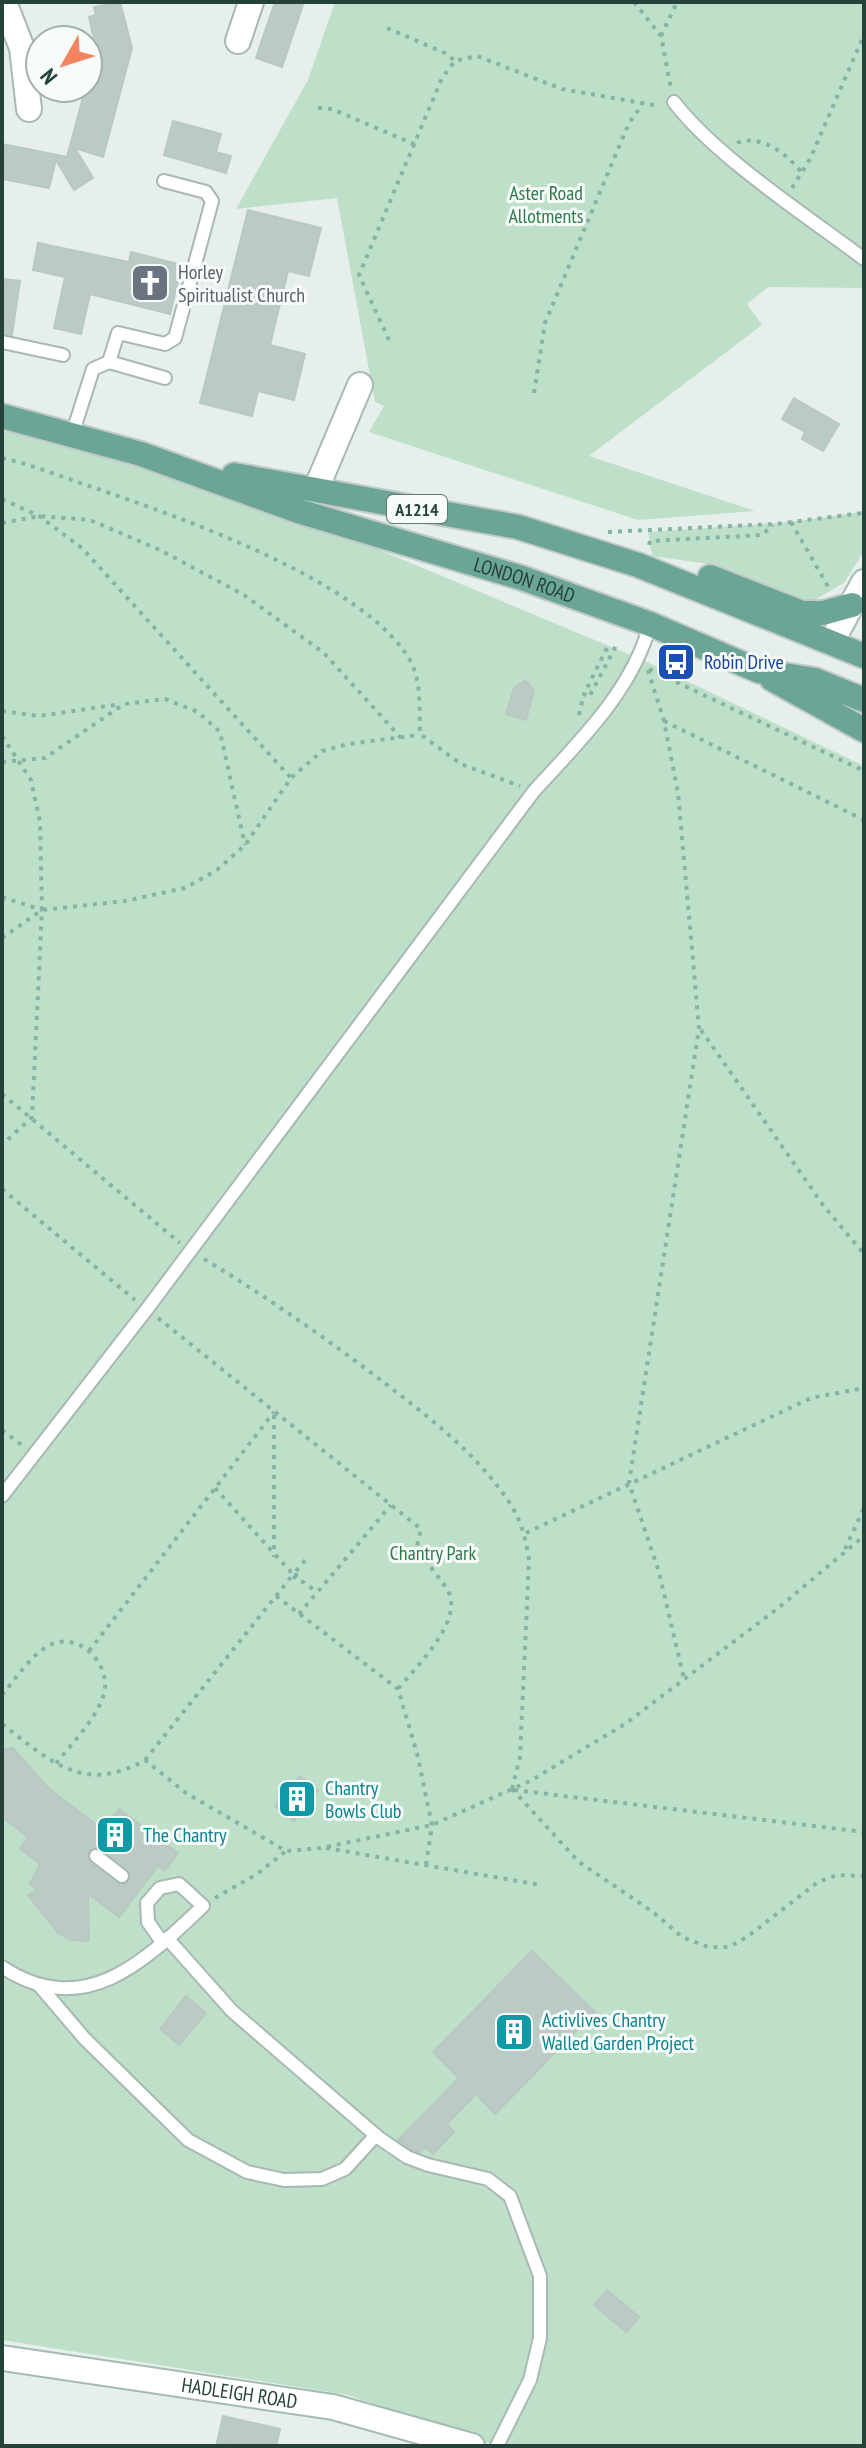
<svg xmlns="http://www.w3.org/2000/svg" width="866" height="2448" viewBox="0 0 866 2448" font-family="'PT Sans Narrow',sans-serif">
<rect width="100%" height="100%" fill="#e6efeb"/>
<!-- green -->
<g fill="#bfe0c8">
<polygon points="335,2 864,2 864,288 768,287 747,304 762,325 589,456 755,511 638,520 369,432 384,406 375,402 337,198 236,209 308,80"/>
<polygon points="2,416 181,467 645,661 864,766 864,2446 496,2446 348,2395 2,2340"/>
<polygon points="861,512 864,513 864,551 844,583 816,599 797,599 716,565 652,556 648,532 791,522"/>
</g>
<!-- building -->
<g fill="#bbcac4" stroke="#b8c9c2" stroke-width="2" fill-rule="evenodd">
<polygon points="120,2 132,48 103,157 75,148 93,178 74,190 56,160 49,188 2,179 2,144 67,157 96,49 89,17 96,15 94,7"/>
<polygon points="275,2 304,2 282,67 256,58"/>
<polygon points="173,121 221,134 216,152 231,156 226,173 164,155"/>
<polygon points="248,210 321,228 309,276 288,271 270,345 305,354 294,400 258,391 252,416 200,403"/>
<polygon points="38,243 129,262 131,252 182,265 170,314 90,294 81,334 54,328 65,277 33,270"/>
<polygon points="2,279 20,281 12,335 2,333"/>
<polygon points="794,398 839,424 823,451 802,439 805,432 782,419"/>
<polygon points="525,680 534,690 526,720 506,714 514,688"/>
<path d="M 13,1748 L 47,1787 L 103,1830 L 119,1809 L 178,1853 L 165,1871 L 158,1866 L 119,1917 L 88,1894 L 89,1941 L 71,1940 L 58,1933 L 28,1895 L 38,1890 L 30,1884 L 40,1864 L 20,1849 L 28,1837 L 2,1817 L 2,1749 ZM 98,1847 L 128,1869 L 129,1882 L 117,1884 L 90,1863 L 88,1851 Z"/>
<polygon points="300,1776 318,1791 294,1821 275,1806"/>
<polygon points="532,1951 595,2012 495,2114 476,2094 447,2124 454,2132 433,2154 425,2147 420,2152 411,2149 398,2140 459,2078 433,2052"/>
<polygon points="186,1996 206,2013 179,2045 160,2029"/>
<polygon points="607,2290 639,2317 626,2332 594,2305"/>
<polygon points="223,2416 280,2429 276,2446 217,2443"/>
</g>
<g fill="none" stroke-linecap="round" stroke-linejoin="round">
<!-- lane casing -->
<g stroke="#a8b8b2" stroke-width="16">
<g id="lane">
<path d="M 674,102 C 716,157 807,216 864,259"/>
<polyline points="2,342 63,355"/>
<polyline points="109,362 165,378"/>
<polyline points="72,435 93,369 109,362 118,333 165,344 175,338 212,201 206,192 164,181"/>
<path d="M 2,1496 L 147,1309 L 534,791 C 578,743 633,690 650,624"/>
<polyline points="96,1856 122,1876"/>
<polyline points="167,1938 232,2011 379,2138 407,2157 428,2165 488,2179 510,2196 540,2276 540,2338 530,2380 497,2446"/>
<path d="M 2,1967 C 84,2021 144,1962 203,1906 L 179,1884 L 160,1888 L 147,1903 L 148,1922 L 162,1942"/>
<polyline points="39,1985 84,2038 188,2140 247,2172 284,2180 322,2179 345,2169 376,2135"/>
</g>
</g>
<!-- street casing -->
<g stroke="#a8b8b2" stroke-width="28">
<g id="street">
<polyline points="4,2 22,48 29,109"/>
<polyline points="238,41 251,2"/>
<polyline points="316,489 360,385"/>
</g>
</g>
<!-- secondary casing -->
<g stroke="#a4bbb3" stroke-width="28">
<g id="secondary">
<polyline points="832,641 864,582"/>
<path id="s1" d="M 2,2358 L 333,2407 L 472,2446"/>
</g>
</g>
<!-- primary casing -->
<g stroke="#c2cac8" stroke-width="28">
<g id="primary">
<path id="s2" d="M 2,416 L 141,454 L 298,511 L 522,578 L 650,624 L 759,671 L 815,680 L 864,700"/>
<polyline points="234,475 518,527 638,565 864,656"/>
<polyline points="710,577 802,613 823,613 852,605"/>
<polyline points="772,679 864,730"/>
</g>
</g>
<!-- path -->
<g stroke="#86b3a5" stroke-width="4" stroke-dasharray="4 6" stroke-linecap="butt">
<polyline points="634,2 661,36 671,89"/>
<polyline points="387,28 445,53 455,61"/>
<polyline points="661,36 677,2"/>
<polyline points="318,108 332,109 416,145"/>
<path d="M 737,143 C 761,133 788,155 802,173"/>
<polyline points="792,188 810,159 864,35"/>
<polyline points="389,340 359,275 442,78 455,61 477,56 562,89 659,106"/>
<polyline points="534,393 545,323 629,123 642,105"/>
<path d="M 2,458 C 34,465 64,478 95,488 C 179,517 367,582 411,662 C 422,684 419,711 420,734 L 461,764 L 520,786"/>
<polyline points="2,499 39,516 82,548 291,778"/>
<polyline points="791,522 830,590"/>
<polyline points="2,523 39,516 90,520 160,550 244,595 324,653 401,738"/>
<polyline points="608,532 775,524 864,513"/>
<polyline points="649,545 650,541 762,535 773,525"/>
<polyline points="607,648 584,694 589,697 618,642"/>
<polyline points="649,669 864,771"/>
<polyline points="648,670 664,721 678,793 699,1028 629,1483 659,1572 684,1679"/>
<polyline points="2,711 39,716 121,704"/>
<polyline points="579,715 584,694"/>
<polyline points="664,721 864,820"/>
<polyline points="2,736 31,780 40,822 42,910 32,1117 2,1145"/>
<polyline points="2,762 45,758 124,704 165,699 198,712 220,732 245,845"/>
<polyline points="2,897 42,910"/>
<polyline points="2,938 42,910 125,901 185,888 217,870 245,845 291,778 322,751 348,744 419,735"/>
<polyline points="701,1030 823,1205 864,1254"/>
<polyline points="2,1094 180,1243"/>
<polyline points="2,1189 135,1300"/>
<path d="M 204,1259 C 267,1297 327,1339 386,1384 C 431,1419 477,1454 509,1502 C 521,1520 526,1539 529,1560 L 520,1757 L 512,1789"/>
<path d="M 158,1318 L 421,1529 L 417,1546 C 425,1564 441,1577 449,1593 C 462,1623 415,1668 398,1689"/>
<polyline points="274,1415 274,1557"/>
<polyline points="2,1430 23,1446"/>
<polyline points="215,1488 290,1571"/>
<polyline points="526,1533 811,1398 864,1388"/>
<polyline points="845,1549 864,1508"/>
<polyline points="296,1571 307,1558"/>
<polyline points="296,1577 296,1571 290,1571 292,1578 296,1577 317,1592"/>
<polyline points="276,1596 291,1577"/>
<polyline points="299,1614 391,1505"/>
<polyline points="89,1651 274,1412"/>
<path d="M 2,1695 C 16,1679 29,1657 48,1646 C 78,1629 112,1664 104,1694 C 96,1720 71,1744 55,1765"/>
<path d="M 2,1724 C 50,1761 84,1795 145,1760 L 186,1793 L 286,1851 L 321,1848 L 432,1825 L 530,1781 L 625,1724 L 777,1609 L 864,1536"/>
<polyline points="145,1760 276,1596 398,1689 417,1753 432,1825 426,1865"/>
<polyline points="512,1789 579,1862 653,1912 682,1937 708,1947 729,1947 747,1937 818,1882 837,1875 864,1876"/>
<polyline points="514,1790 864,1832"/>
<polyline points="326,1848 541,1885"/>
<polyline points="215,1898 257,1874 286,1851"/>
</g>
<!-- lane -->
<use href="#lane" stroke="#fff" stroke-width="12"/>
<!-- street -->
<use href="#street" stroke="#fff" stroke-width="24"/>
<!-- secondary -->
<use href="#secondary" stroke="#fff" stroke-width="24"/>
<!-- primary -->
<use href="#primary" stroke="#6aa596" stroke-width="24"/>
</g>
<!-- icons -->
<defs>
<g id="church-square" transform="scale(2)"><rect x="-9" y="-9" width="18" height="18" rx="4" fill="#6b7280" stroke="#f7fbf9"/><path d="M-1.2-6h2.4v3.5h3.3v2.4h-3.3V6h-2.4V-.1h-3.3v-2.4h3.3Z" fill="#fff"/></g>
<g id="bus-square" transform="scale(2)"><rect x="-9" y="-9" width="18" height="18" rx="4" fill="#1a4fb4" stroke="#f7fbf9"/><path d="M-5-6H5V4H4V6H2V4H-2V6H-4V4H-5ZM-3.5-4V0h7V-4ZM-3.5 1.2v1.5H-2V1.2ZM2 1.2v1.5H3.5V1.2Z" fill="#fff"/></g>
<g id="building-square" transform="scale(2)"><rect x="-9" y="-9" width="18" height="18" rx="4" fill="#0f9aa8" stroke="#f7fbf9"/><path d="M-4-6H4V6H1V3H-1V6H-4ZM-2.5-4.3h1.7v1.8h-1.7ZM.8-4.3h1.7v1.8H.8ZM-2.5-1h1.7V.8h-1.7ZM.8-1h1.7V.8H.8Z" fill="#fff"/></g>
</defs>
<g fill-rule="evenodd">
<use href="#church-square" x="150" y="283"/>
<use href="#bus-square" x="676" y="662"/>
<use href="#building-square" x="297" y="1799"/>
<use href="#building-square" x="115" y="1835"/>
<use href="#building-square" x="514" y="2032"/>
</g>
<g text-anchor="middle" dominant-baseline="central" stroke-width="6" stroke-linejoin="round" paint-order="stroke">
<!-- shield labels -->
<rect fill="#f7fbf9" stroke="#637a73" stroke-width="2" x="387" y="495" width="60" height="28" rx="6"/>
<g font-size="18" font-weight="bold" fill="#24423a">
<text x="417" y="509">A1214</text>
</g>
<!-- park labels -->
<g font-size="20" fill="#2d7a4b" stroke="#f7fbf9">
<text x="546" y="193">Aster Road<tspan x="546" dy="23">Allotments</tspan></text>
<text x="433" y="1553">Chantry Park</text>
</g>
<!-- worship labels -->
<g font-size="20" fill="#5b616d" stroke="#f7fbf9" text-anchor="start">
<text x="178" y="272">Horley<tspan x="178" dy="23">Spiritualist Church</tspan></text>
</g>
<!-- street labels -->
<g font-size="20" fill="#24423a" stroke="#f7fbf9">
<text stroke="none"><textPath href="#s2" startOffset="548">LONDON ROAD</textPath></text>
<text stroke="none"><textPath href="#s1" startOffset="240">HADLEIGH ROAD</textPath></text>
</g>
<!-- transit labels -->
<g font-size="20" fill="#164399" stroke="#f7fbf9" text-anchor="start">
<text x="704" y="662">Robin Drive</text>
</g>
<!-- culture labels -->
<g font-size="20" fill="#0d838f" stroke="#f7fbf9" text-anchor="start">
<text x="325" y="1788">Chantry<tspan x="325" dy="23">Bowls Club</tspan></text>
<text x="143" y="1835">The Chantry</text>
<text x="542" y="2020">Activlives Chantry<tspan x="542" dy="23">Walled Garden Project</tspan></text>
</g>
</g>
<!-- border -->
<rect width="866" height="2448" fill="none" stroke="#24423a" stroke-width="8"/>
<!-- north arrow -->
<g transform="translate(64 64) rotate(231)"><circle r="38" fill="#f7fbf9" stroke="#a3b1ad" stroke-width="2"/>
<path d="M0-6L14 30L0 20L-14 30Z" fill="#f4845f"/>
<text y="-12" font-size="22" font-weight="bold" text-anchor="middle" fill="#24423a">N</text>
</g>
</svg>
